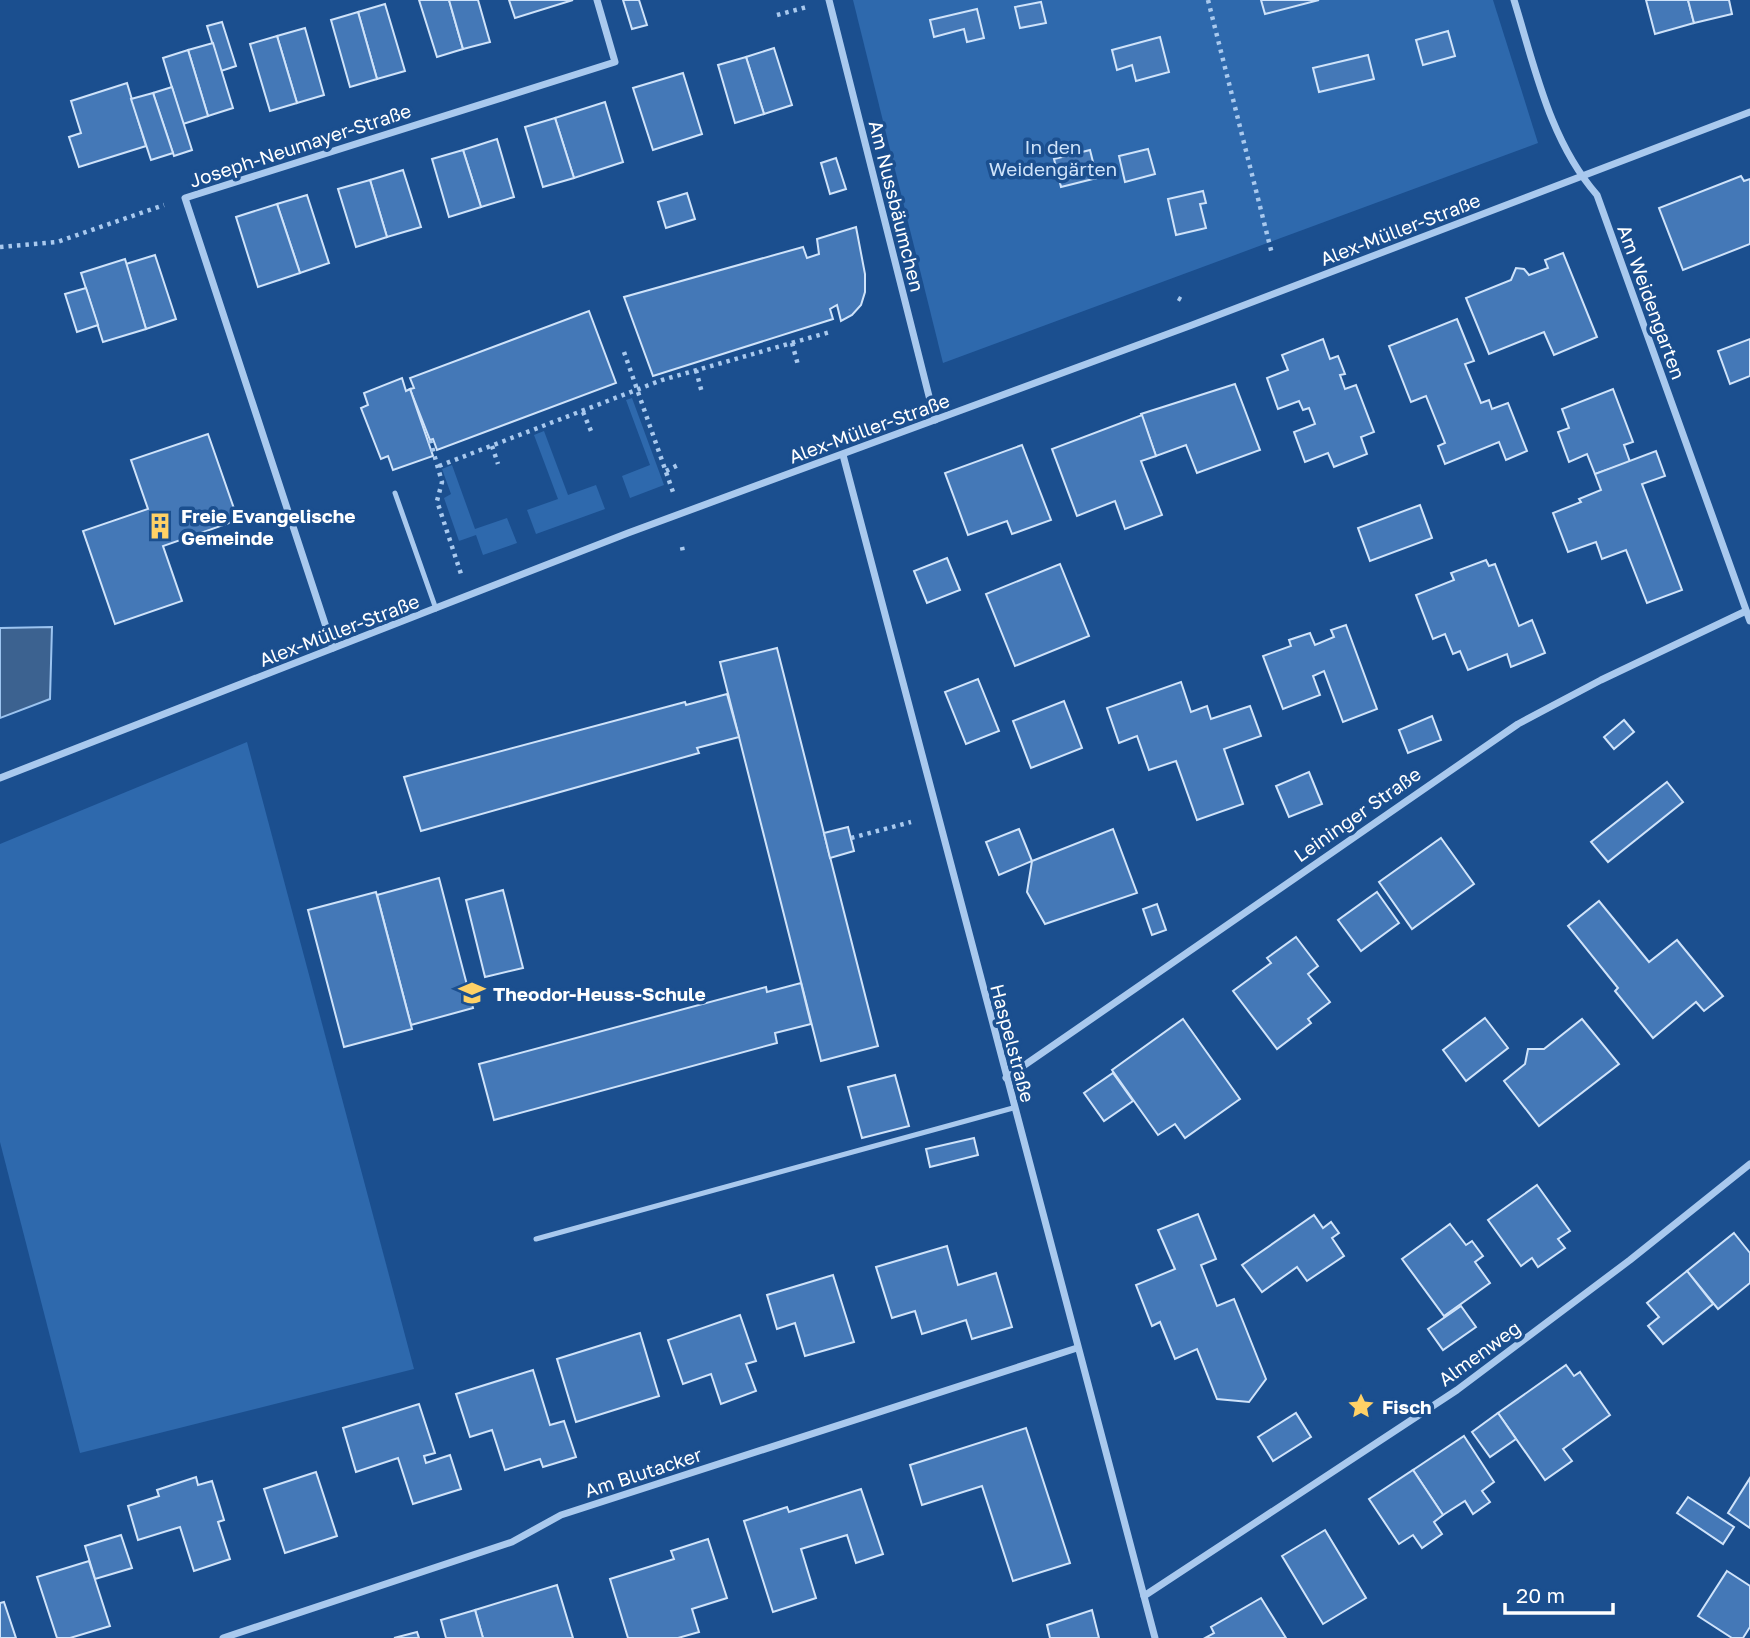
<svg xmlns="http://www.w3.org/2000/svg" width="1750" height="1638" viewBox="0 0 1750 1638" font-family="'Golos Text',sans-serif">
<rect width="100%" height="100%" fill="#1b4f8f"/>
<!-- green -->
<g fill="#2e69ad">
<polygon points="853,0 1493,0 1538,143 943,363"/>
<polygon points="632,398 664,485 630,498 622,476 650,465 626,400"/>
<polygon points="544,431 568,495 596,485 605,509 536,534 527,510 558,499 534,435"/>
<polygon points="452,465 475,529 507,518 517,543 483,555 476,535 459,541 444,498 451,494 442,469"/>
<polygon points="247,742 414,1369 80,1453 0,1142 0,844"/>
</g>
<!-- water -->
<polygon fill="#3c6290" stroke="#9cc4f0" stroke-width="2" points="52,627 50,699 0,718 0,628"/>
<!-- building -->
<g fill="#4478b7" stroke="#cfe3fa" stroke-width="2">
<polygon points="419,0 449,0 463,49 437,57"/>
<polygon points="449,0 478,0 490,42 463,49"/>
<polygon points="509,0 573,0 515,18"/>
<polygon points="623,0 639,0 647,25 632,29"/>
<polygon points="1261,0 1319,0 1265,14"/>
<polygon points="1646,0 1688,0 1694,23 1655,34"/>
<polygon points="1688,0 1729,0 1732,14 1694,23"/>
<polygon points="1041,2 1046,23 1020,28 1015,7"/>
<polygon points="385,4 405,71 377,79 358,12"/>
<polygon points="977,9 984,38 967,42 964,29 934,37 930,20"/>
<polygon points="358,12 377,79 350,87 331,20"/>
<polygon points="222,22 236,66 221,71 207,26"/>
<polygon points="305,28 324,95 297,103 277,36"/>
<polygon points="1448,31 1455,56 1423,65 1416,40"/>
<polygon points="277,36 297,103 270,111 250,44"/>
<polygon points="1160,37 1169,72 1136,81 1132,65 1117,70 1112,50"/>
<polygon points="213,43 233,108 208,116 188,50"/>
<polygon points="774,48 792,105 764,114 746,57"/>
<polygon points="188,50 208,116 183,124 163,58"/>
<polygon points="1368,55 1374,79 1319,92 1313,68"/>
<polygon points="746,57 764,114 735,123 718,65"/>
<polygon points="683,73 702,134 653,150 633,88"/>
<polygon points="127,83 146,146 79,167 69,137 81,133 71,101"/>
<polygon points="172,87 192,150 174,156 153,93"/>
<polygon points="153,93 173,153 151,160 131,99"/>
<polygon points="605,102 623,162 574,178 555,118"/>
<polygon points="555,118 574,178 543,187 525,127"/>
<polygon points="497,139 514,197 481,207 463,150"/>
<polygon points="1148,149 1155,174 1125,182 1119,156"/>
<polygon points="463,150 481,207 449,217 432,159"/>
<polygon points="1090,150 1097,178 1061,187 1054,159"/>
<polygon points="836,158 846,189 830,194 821,163"/>
<polygon points="403,170 421,227 387,237 370,180"/>
<polygon points="1741,176 1744,181 1750,179 1750,244 1683,270 1659,208"/>
<polygon points="370,180 387,237 356,247 338,189"/>
<polygon points="1203,191 1206,203 1200,204 1206,228 1176,235 1168,199"/>
<polygon points="687,193 695,219 666,228 658,202"/>
<polygon points="307,195 329,263 300,273 277,204"/>
<polygon points="277,204 300,273 258,287 236,217"/>
<polygon points="856,227 865,274 865,292 861,305 852,315 841,321 837,305 830,309 833,319 653,376 624,297 803,247 807,258 819,254 817,239"/>
<polygon points="1563,253 1597,337 1554,355 1544,332 1489,354 1466,298 1511,280 1516,268 1524,269 1529,275 1548,268 1545,260"/>
<polygon points="155,255 176,319 146,329 126,264"/>
<polygon points="125,259 146,329 103,342 81,273"/>
<polygon points="86,288 98,325 77,332 65,294"/>
<polygon points="589,311 616,383 437,450 433,439 430,440 410,389 414,388 410,378"/>
<polygon points="1457,319 1474,361 1465,364 1481,403 1489,400 1492,409 1508,403 1527,451 1506,460 1499,442 1445,464 1438,446 1445,443 1426,396 1411,402 1389,346"/>
<polygon points="1323,339 1330,359 1338,356 1345,374 1340,375 1345,389 1356,385 1374,432 1361,437 1367,454 1334,467 1328,453 1305,462 1294,432 1315,424 1309,408 1303,410 1299,401 1278,409 1267,378 1288,370 1282,355"/>
<polygon points="1750,339 1750,376 1730,384 1718,351"/>
<polygon points="402,378 406,391 410,389 433,456 393,470 388,456 381,459 361,408 368,405 364,393"/>
<polygon points="1235,384 1260,450 1197,473 1186,445 1156,456 1141,414"/>
<polygon points="1613,389 1633,442 1624,445 1630,462 1595,474 1587,454 1569,462 1558,432 1569,428 1562,409"/>
<polygon points="1142,415 1156,456 1141,461 1162,515 1125,529 1115,501 1077,516 1052,449"/>
<polygon points="208,434 238,520 163,546 182,601 115,624 83,531 148,509 131,460"/>
<polygon points="1022,445 1051,520 1012,534 1007,521 968,535 945,473"/>
<polygon points="1656,451 1665,476 1642,484 1682,590 1647,603 1626,550 1602,559 1596,542 1568,552 1553,513 1581,502 1579,499 1601,490 1595,474"/>
<polygon points="1420,505 1432,538 1370,561 1358,528"/>
<polygon points="947,558 960,590 927,603 914,571"/>
<polygon points="1486,560 1489,566 1495,564 1519,626 1532,620 1545,653 1511,667 1507,654 1468,670 1460,651 1453,654 1445,634 1433,639 1416,595 1454,580 1451,573"/>
<polygon points="1060,564 1089,636 1015,666 986,594"/>
<polygon points="1346,625 1377,709 1343,722 1324,671 1313,676 1320,695 1283,709 1263,656 1291,646 1289,640 1310,633 1315,645 1334,637 1331,630"/>
<polygon points="777,648 878,1046 821,1061 720,662"/>
<polygon points="978,679 999,731 966,744 945,692"/>
<polygon points="1181,682 1191,712 1207,706 1211,719 1250,706 1261,736 1224,749 1243,804 1197,820 1176,761 1149,770 1137,736 1119,743 1107,708"/>
<polygon points="727,694 739,737 697,748 699,753 421,831 404,777 685,702 686,705"/>
<polygon points="1064,701 1082,748 1031,768 1013,721"/>
<polygon points="1432,716 1441,740 1408,753 1399,730"/>
<polygon points="1624,720 1634,732 1614,749 1604,737"/>
<polygon points="1309,772 1322,804 1289,817 1276,786"/>
<polygon points="1667,782 1683,802 1608,862 1591,842"/>
<polygon points="848,827 854,851 830,858 824,833"/>
<polygon points="1019,829 1032,861 999,875 986,842"/>
<polygon points="1113,829 1137,893 1045,924 1027,892 1032,861"/>
<polygon points="1441,838 1474,884 1412,929 1379,882"/>
<polygon points="439,878 473,1008 411,1025 377,895"/>
<polygon points="503,890 523,968 485,977 466,900"/>
<polygon points="376,892 412,1029 344,1047 308,910"/>
<polygon points="1377,892 1399,923 1361,951 1338,920"/>
<polygon points="1599,901 1649,962 1677,940 1723,996 1704,1011 1696,1002 1653,1038 1615,991 1618,988 1568,926"/>
<polygon points="1157,904 1166,930 1152,935 1143,909"/>
<polygon points="1296,937 1318,966 1308,974 1330,1002 1308,1019 1311,1023 1277,1049 1233,991 1271,963 1267,958"/>
<polygon points="801,983 811,1024 775,1033 777,1043 494,1120 479,1064 766,987 767,992"/>
<polygon points="1485,1018 1508,1048 1466,1081 1443,1050"/>
<polygon points="1183,1019 1240,1099 1185,1138 1175,1124 1158,1135 1112,1070"/>
<polygon points="1582,1019 1619,1064 1539,1126 1504,1081 1525,1064 1528,1049 1544,1049"/>
<polygon points="1113,1073 1133,1101 1104,1121 1084,1093"/>
<polygon points="895,1075 909,1126 862,1138 848,1087"/>
<polygon points="974,1138 978,1155 930,1167 926,1149"/>
<polygon points="1537,1185 1570,1231 1558,1239 1565,1248 1538,1267 1532,1258 1521,1266 1488,1220"/>
<polygon points="1198,1214 1216,1259 1201,1265 1217,1306 1234,1299 1266,1379 1249,1402 1217,1399 1197,1349 1175,1359 1160,1322 1152,1326 1136,1285 1175,1269 1158,1230"/>
<polygon points="1314,1215 1323,1228 1331,1222 1339,1233 1332,1238 1344,1256 1307,1281 1297,1267 1262,1292 1242,1265"/>
<polygon points="1450,1224 1466,1245 1472,1241 1483,1256 1475,1262 1490,1283 1444,1316 1402,1259"/>
<polygon points="1734,1233 1750,1253 1750,1283 1718,1309 1687,1271"/>
<polygon points="947,1246 958,1285 996,1273 1012,1327 972,1339 966,1320 922,1334 915,1311 892,1318 876,1267"/>
<polygon points="1687,1271 1713,1304 1663,1344 1648,1326 1659,1317 1647,1303"/>
<polygon points="833,1275 854,1342 805,1356 795,1323 777,1329 767,1295"/>
<polygon points="1461,1306 1476,1327 1443,1350 1428,1329"/>
<polygon points="740,1315 756,1361 746,1364 756,1391 721,1404 711,1374 683,1384 668,1340"/>
<polygon points="640,1333 659,1396 576,1422 557,1359"/>
<polygon points="1566,1365 1574,1376 1580,1372 1610,1415 1563,1449 1572,1461 1545,1480 1498,1413"/>
<polygon points="533,1370 550,1425 564,1421 576,1457 543,1467 540,1459 505,1470 492,1430 470,1437 456,1394"/>
<polygon points="419,1404 435,1453 424,1456 426,1463 450,1455 461,1489 413,1504 398,1458 356,1472 343,1428"/>
<polygon points="1296,1413 1311,1437 1273,1461 1258,1437"/>
<polygon points="1498,1413 1516,1439 1490,1457 1472,1432"/>
<polygon points="1026,1428 1070,1563 1013,1581 982,1486 922,1505 910,1465"/>
<polygon points="1464,1436 1494,1482 1482,1491 1490,1502 1473,1514 1465,1501 1443,1515 1413,1470"/>
<polygon points="1413,1470 1443,1515 1434,1522 1442,1534 1422,1548 1413,1535 1399,1544 1369,1499"/>
<polygon points="316,1472 337,1536 285,1553 264,1489"/>
<polygon points="196,1477 198,1485 212,1481 224,1520 218,1522 230,1559 194,1571 180,1527 138,1540 128,1506 159,1496 157,1490"/>
<polygon points="1750,1478 1750,1528 1728,1513"/>
<polygon points="861,1489 883,1554 856,1563 847,1535 801,1549 816,1598 773,1612 744,1521 787,1507 789,1512"/>
<polygon points="1688,1497 1734,1527 1723,1544 1677,1513"/>
<polygon points="1325,1530 1366,1598 1323,1624 1282,1556"/>
<polygon points="121,1535 132,1568 95,1579 85,1546"/>
<polygon points="708,1539 727,1598 692,1609 699,1632 678,1638 628,1638 610,1579 674,1559 671,1551"/>
<polygon points="89,1561 110,1626 70,1638 57,1638 37,1577"/>
<polygon points="1727,1571 1750,1586 1750,1627 1743,1638 1732,1638 1698,1616"/>
<polygon points="557,1585 573,1638 483,1638 475,1610"/>
<polygon points="1261,1598 1286,1638 1205,1638 1214,1633 1211,1627"/>
<polygon points="4,1602 16,1638 0,1638 0,1603"/>
<polygon points="475,1610 483,1638 446,1638 441,1620"/>
<polygon points="1092,1610 1099,1638 1050,1638 1047,1625"/>
<polygon points="417,1632 419,1638 394,1638"/>
</g>
<g fill="none" stroke-linecap="round" stroke-linejoin="round">
<!-- path -->
<g stroke="#a9c9ee" stroke-width="4.5" stroke-dasharray="3.5 5" stroke-linecap="butt">
<polyline points="1208,0 1272,254"/>
<polyline points="777,15 807,7"/>
<polyline points="0,247 57,242 164,205"/>
<polyline points="1178,298 1185,302"/>
<polyline points="792,343 798,365"/>
<polyline points="624,352 673,492"/>
<polyline points="696,370 702,393"/>
<polyline points="583,412 591,431"/>
<polyline points="430,440 442,482 437,501 461,574"/>
<polyline points="492,446 498,464"/>
<polyline points="439,466 662,380 830,332"/>
<polyline points="666,471 678,465"/>
<polyline points="682,547 683,552"/>
<polyline points="851,838 911,822"/>
</g>
<!-- lane -->
<g stroke="#a9c9ee" stroke-width="5">
<polyline points="395,493 436,609"/>
<polyline points="536,1239 1013,1108"/>
</g>
<!-- street -->
<g stroke="#a9c9ee" stroke-width="7">
<polyline points="829,0 935,420"/>
<path d="M 1514,0 C 1535,68 1550,141 1597,195 L 1750,621"/>
<polyline points="843,455 1155,1638"/>
<polyline points="333,648 185,198 615,62 597,0"/>
<polyline points="0,778 628,533 1192,325 1750,112"/>
<polyline points="1006,1078 1518,724 1601,680 1746,611"/>
<polyline points="1144,1596 1457,1390 1630,1260 1750,1164"/>
<polyline points="223,1638 512,1542 561,1515 1077,1348"/>
</g>
</g>
<!-- icons -->
<defs>
<g id="building-bare" transform="scale(2.1)"><path d="M-4-6H4V6H1V3H-1V6H-4ZM-2.5-4.3h1.7v1.8h-1.7ZM.8-4.3h1.7v1.8H.8ZM-2.5-1h1.7V.8h-1.7ZM.8-1h1.7V.8H.8Z" fill="#ffd166" stroke="#1b4f8f" stroke-width="2.5" paint-order="stroke"/></g>
<g id="school-bare" transform="scale(2.1)"><path d="M0-5L7-2L0 1L-7-2ZM-4 1L0 2.5L4 1V4Q0 6-4 4Z" fill="#ffd166" stroke="#1b4f8f" stroke-width="2.5" paint-order="stroke"/></g>
<g id="sight-bare" transform="scale(2.1)"><path d="M0-6L1.8-2.2L6-1.7L2.9 1.2L3.7 5.4L0 3.3L-3.7 5.4L-2.9 1.2L-6-1.7L-1.8-2.2Z" fill="#ffd166" stroke="#1b4f8f" stroke-width="2.5" paint-order="stroke"/></g>
</defs>
<g fill-rule="evenodd">
<use href="#building-bare" x="160" y="526"/>
<use href="#school-bare" x="472" y="993"/>
<use href="#sight-bare" x="1361" y="1406"/>
</g>
<g text-anchor="middle" dominant-baseline="central" stroke-width="7" stroke-linejoin="round" paint-order="stroke">
<!-- street labels -->
<g font-size="19" fill="#fff" stroke="#1b4f8f">
<text transform="translate(300 145) rotate(-18)">Joseph-Neumayer-Straße</text>
<text transform="translate(897 206) rotate(76)">Am Nussbäumchen</text>
<text transform="translate(1400 229) rotate(-21)">Alex-Müller-Straße</text>
<text transform="translate(1652 302) rotate(70)">Am Weidengarten</text>
<text transform="translate(869 428) rotate(-20)">Alex-Müller-Straße</text>
<text transform="translate(339 630) rotate(-21)">Alex-Müller-Straße</text>
<text transform="translate(1357 814) rotate(-35)">Leininger Straße</text>
<text transform="translate(1013 1043) rotate(75)">Haspelstraße</text>
<text transform="translate(1479 1353) rotate(-36)">Almenweg</text>
<text transform="translate(643 1472) rotate(-18)">Am Blutacker</text>
</g>
<!-- park labels -->
<g font-size="19" fill="#cfe3fa" stroke="#1b4f8f">
<text x="1053" y="146">In den<tspan x="1053" dy="22">Weidengärten</tspan></text>
</g>
<!-- poi labels -->
<g font-size="19" font-weight="bold" fill="#fff" stroke="#1b4f8f" text-anchor="start">
<text x="181" y="515">Freie Evangelische<tspan x="181" dy="22">Gemeinde</tspan></text>
<text x="493" y="993">Theodor-Heuss-Schule</text>
<text x="1382" y="1406">Fisch</text>
</g>
</g>
<!-- scale -->
<path d="M1505 1603v10h108v-10" fill="none" stroke="#ffffff" stroke-width="3.5"/>
<text x="1516" y="1603" font-size="21" fill="#ffffff" stroke="#1b4f8f" stroke-width="5" paint-order="stroke">20 m</text>
</svg>
